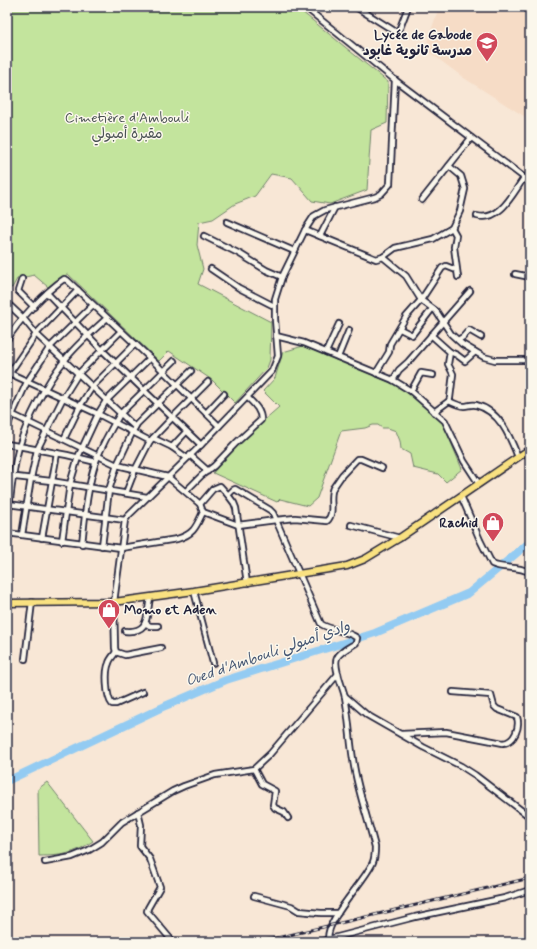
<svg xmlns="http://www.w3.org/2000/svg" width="537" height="949" viewBox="0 0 537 949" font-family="Mynerve,'Playpen Sans Arabic',sans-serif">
<rect width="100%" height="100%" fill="#f8e7d6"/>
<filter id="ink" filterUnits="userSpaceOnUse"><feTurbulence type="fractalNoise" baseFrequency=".025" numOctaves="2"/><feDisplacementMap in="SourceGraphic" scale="8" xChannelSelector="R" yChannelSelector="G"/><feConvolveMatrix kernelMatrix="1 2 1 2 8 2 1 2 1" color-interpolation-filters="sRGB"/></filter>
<g filter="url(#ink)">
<!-- built -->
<polygon fill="#f6dcc6" points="439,7 530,7 530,120 464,78 425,49"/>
<!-- green -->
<g fill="#c3e49d" stroke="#72836c">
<polygon points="7,7 296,7 388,82 387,123 371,130 367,190 330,204 312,201 292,178 271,174 255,196 235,204 213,219 199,222 197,245 203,269 198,284 271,322 270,360 267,368 235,403 212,380 169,351 159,361 68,274 48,287 34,275 17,279 12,288 7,286"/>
<polygon points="303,346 399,386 443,423 462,469 446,482 438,474 413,468 410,454 401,449 400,441 396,431 388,428 382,428 378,425 373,425 365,428 341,431 317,498 308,506 280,499 277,502 213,473 231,449 279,407 263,391 275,378 283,352"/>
<path d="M 47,782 L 93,841 C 74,854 62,856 39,856 L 38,789 Z"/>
</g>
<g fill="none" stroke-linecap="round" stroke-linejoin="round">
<!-- river -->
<polyline stroke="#93cbf2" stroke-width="8" points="7,781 165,706 226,680 375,633 469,593 530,542"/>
<!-- minor casing -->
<g stroke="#22223b" stroke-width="8">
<g id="minor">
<polyline points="305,7 395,80 530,182"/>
<polyline points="356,7 396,32 400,28 408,7"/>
<polyline points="422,200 471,138"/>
<path d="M 477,216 C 500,222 513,193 524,178"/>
<polyline points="227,222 294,251"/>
<polyline points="452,228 456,235 454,247 458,277"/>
<polyline points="305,230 376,259 383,257 395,248 433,239 452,228 460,211 465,189 461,176 449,166"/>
<polyline points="204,236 240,254 266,270 282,277"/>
<polyline points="320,236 335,207"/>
<polyline points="383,257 406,276 421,300 436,311 451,334 462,344 484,357 495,360 525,360"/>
<polyline points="211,269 239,288 274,306"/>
<polyline points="515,274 530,277"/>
<polyline points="22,279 18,291 34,307"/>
<polyline points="47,293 102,350 201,445"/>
<polyline points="7,303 23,318 36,334 135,427"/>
<polyline points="400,329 412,335 432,309"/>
<polyline points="431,335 450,352 448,364 453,374 450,398 449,401 434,412"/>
<polyline points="276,336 304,343 393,380 411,391 445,421 464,461 479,484"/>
<path d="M 7,340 C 18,321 46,291 64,279 L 67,280 L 150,358 L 219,426"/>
<polyline points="458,340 463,337 469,330 481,337"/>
<polyline points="326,352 339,324"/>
<polyline points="450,352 457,355 465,361 475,352"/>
<polyline points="338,357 349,330"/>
<polyline points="7,372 98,414 150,441"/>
<polyline points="376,373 389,352 390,344 406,317 421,300 442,268 446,266 456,270"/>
<polyline points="7,377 36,334 78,290"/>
<polyline points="393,380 399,370 408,362 470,291"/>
<polyline points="411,391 421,373 433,375"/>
<path d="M 449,401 C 453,403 459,406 464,406 C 468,406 471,404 476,405 C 500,411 510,437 518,457"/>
<path d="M 7,412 L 117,465 L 168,477 L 200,504 L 203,512 C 196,527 194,534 177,539 L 121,548 L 7,533"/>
<polyline points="206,413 224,394"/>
<polyline points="7,426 27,382 50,347 93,305"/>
<polyline points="153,438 172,447 187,458"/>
<polyline points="64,439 80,406 92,387 135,344"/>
<polyline points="7,444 67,455 96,462"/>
<polyline points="172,447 186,432"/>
<polyline points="190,455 208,471"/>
<polyline points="7,476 51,481 147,497"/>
<path d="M 186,491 L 202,475 L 214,466 L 236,443 L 261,420 C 261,410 254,404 248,398"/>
<polyline points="126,493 135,470 150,441 172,418 208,382"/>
<path d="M 228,495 L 233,490 L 235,489 L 270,510 L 273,513 L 276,520 L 295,518 L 327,521 C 336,512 328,499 333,488 L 342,475 L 357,459 L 361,459 L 382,468"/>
<path d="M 461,496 L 480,540 L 492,564 C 504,570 519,565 530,573"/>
<polyline points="8,504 125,520"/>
<polyline points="200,504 213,489 220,486 228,495 234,503 236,508 247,583"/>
<path d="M 203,512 L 238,525 L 276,520 L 321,624 C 332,631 347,630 357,638 L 356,643 C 350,647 339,652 337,658 C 333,667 343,687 345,697 C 350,723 350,750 356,776 C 361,800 369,823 375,847 C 375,852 375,857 373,862 C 365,882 322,922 329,942"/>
<path d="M 7,522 C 11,497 12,472 19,447 C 27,420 46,383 64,361 C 76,345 92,332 107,318"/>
<polyline points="351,525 400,538"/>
<polyline points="22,535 31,478 37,450 63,398 78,374 121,331"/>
<polyline points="42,538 57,453"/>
<polyline points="62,541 70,484 78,457 98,414 106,401 150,358"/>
<path d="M 82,544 C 85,516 87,488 96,461 C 102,445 111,429 120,414 L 174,361"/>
<polyline points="102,546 109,490 117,465 133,431 137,424 191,371"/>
<polyline points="194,591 213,663"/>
<polyline points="145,623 150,626 158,626"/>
<path d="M 125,631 C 150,633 146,617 150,598"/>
<polyline points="161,648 125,655 116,652 115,648 114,602 125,520 128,516 201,445 272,371 278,356 275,319 275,299 282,277 305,230 314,216 325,210 375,197 381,194 390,184 395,80"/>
<path d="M 116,652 C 114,655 110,659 109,663 C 105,671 106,697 112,704 L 116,704 L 143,692"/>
<polyline points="25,659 32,602"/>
<polyline points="345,696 367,715 423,747 461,766 475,775 530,817"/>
<path d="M 401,734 L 446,732 L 503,743 C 515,742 520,727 517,717 L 497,709 L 494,706 L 491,695 L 453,692"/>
<polyline points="254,769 262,784 275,791 273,805 275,808 284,812 288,818"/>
<polyline points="138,812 141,825 140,846 150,859 160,887 148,908 147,911 173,942"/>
<polyline points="45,862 72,857 89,850 102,842 122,822 173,791 184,786 215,775 254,769 270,754 338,674"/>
<polyline points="254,896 291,906 299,911 321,913 338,913"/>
<polyline points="318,942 415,917 505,898 530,890"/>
</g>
</g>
<!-- major casing -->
<g stroke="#22223b" stroke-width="9">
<polyline id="major" points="7,603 114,602 194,591 347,566 365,559 398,539 530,449"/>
</g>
<!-- minor -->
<use href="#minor" stroke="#fbf7ec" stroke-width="4.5"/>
<!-- major -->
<use href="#major" stroke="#f9e181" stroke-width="6"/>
<!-- rail casing -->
<g stroke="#22223b" stroke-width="3">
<polyline id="rail" points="260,942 530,878"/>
</g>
<!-- rail -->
<use href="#rail" stroke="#fbf7ec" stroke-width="1.5" stroke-dasharray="4.5" stroke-linecap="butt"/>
</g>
</g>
<!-- icons -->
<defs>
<g id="school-pin" transform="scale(1.15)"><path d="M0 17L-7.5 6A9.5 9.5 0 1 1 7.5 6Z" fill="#d1495b" stroke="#fbf7ec"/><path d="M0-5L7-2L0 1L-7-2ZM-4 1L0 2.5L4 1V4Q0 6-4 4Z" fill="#fff"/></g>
<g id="shop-pin" transform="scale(1.15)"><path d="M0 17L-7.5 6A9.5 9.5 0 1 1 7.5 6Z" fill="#d1495b" stroke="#fbf7ec"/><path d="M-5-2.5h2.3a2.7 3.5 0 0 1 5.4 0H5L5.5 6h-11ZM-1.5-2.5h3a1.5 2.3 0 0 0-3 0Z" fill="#fff"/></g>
</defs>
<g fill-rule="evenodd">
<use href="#school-pin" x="487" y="43"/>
<use href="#shop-pin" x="493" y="523"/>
<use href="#shop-pin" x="109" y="610"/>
</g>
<g text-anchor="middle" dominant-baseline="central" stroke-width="3" stroke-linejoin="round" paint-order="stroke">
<!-- poi labels -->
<g font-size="14" font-weight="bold" fill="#22223b" stroke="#fbf7ec" text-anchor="end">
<text x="472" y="35">Lycée de Gabode<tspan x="472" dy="16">مدرسة ثانوية غابود</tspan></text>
<text x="478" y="523">Rachid</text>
<text x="124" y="610" text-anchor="start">Momo et Aden</text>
</g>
<!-- park labels -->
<g font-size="14" fill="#4a5254" stroke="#fbf7ec">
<text x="127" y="118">Cimetière d'Ambouli<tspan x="127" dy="16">مقبرة أمبولي</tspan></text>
</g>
<!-- water labels -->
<g font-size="15" font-style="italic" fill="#445572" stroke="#fbf7ec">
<text transform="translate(268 654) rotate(-19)">Oued d'Ambouli وادي أمبولي</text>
</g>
</g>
<!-- margin -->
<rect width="537" height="949" fill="none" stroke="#fbf7ec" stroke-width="24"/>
<rect x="12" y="12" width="513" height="925" fill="none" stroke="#22223b" stroke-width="1.5" filter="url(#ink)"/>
</svg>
